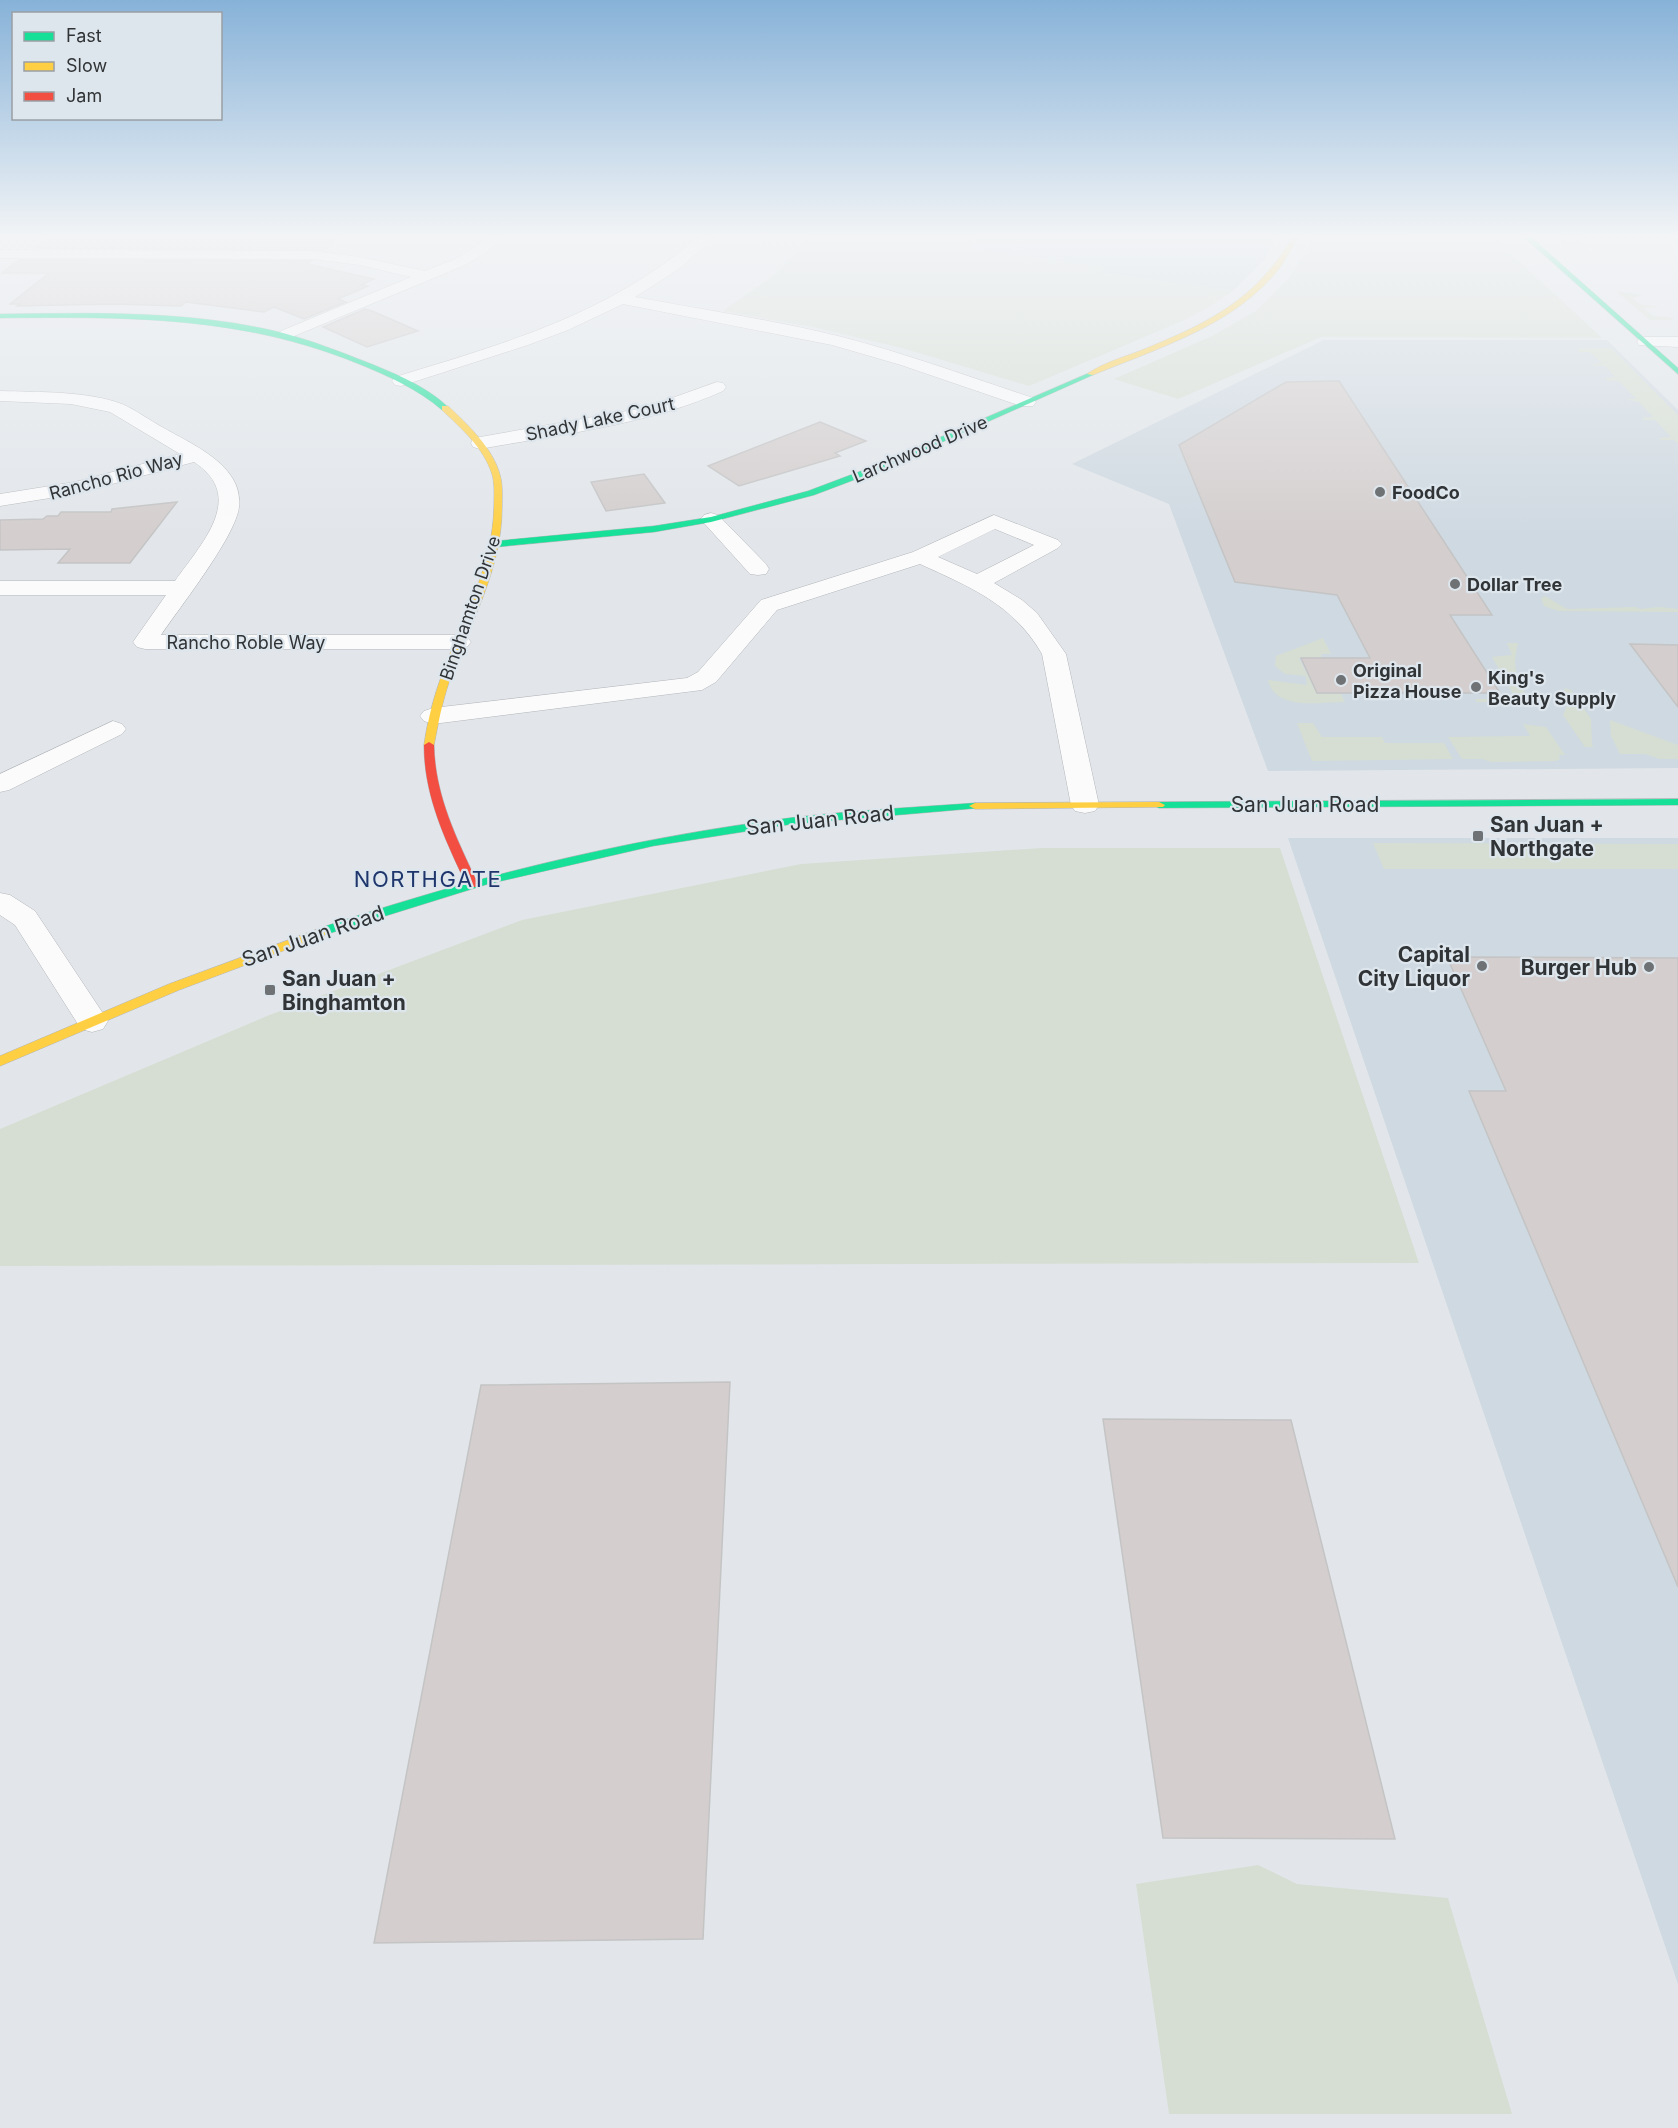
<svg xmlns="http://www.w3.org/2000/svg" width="1678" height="2128" viewBox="0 0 1678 2128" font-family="Inter,sans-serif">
<rect width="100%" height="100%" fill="#e2e6ea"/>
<!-- built -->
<g fill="#cfd9e1">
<polygon points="978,238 1275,238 1265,259 1233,291 1102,273 1103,267 968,249"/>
<polygon points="1324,340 1607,340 1678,410 1678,768 1268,771 1169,504 1072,464"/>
<polygon points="1288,838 1678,838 1678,1984"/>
</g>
<!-- green -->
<g fill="#d6ded3">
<polygon points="809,238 978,238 968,249 1104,267 1102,273 1233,291 1207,308 1180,322 1029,386 902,348 813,327 723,311 776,274"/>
<polygon points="1316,238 1496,240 1602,338 1321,337 1178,399 1114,379 1212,336 1256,311 1289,278"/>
<polygon points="1563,238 1678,238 1678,240 1588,239 1581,242 1587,250 1566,249 1557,240"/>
<polygon points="1616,291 1643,295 1632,298 1639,304 1659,307 1643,308 1653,316 1668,317 1675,320 1650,320"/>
<polygon points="1611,348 1678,415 1678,444 1674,440 1661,440 1659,438 1671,437 1655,420 1644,420 1642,418 1653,417 1639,402 1625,399 1636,399 1619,381 1608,381 1605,378 1615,377 1605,366 1594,366 1592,364 1602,363 1590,352 1579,352 1577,349"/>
<polygon points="1545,596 1567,609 1636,607 1640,609 1659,607 1678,609 1678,612 1558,611 1544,606 1541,598"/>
<path d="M 1323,638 L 1331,654 L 1321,654 L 1322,657 L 1299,658 L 1317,694 L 1341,694 L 1345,702 C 1321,702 1275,711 1268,680 L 1307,685 L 1306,676 L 1285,674 L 1275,666 L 1276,656 Z"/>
<path d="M 1507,643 L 1518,643 C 1512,670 1516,673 1527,697 L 1524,701 L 1519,703 L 1477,702 L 1475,699 L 1516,699 L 1492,657 L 1512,655 Z"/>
<polygon points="1564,688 1571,690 1591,719 1592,745 1594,747 1585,747 1563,715 1568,704"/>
<polygon points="1610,720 1678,745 1678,759 1660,759 1645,754 1620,754 1611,736"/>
<polygon points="1297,723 1313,723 1322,737 1382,737 1385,743 1444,743 1453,759 1312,761"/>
<polygon points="1523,724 1546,727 1565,755 1559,755 1560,759 1556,761 1492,762 1482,759 1462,759 1448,737 1530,736"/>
<polygon points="1373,843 1678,844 1678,869 1384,869"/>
<polygon points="1042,848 1280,848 1419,1263 0,1266 0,1129 267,1016 522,920 801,864"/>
<polygon points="1258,1865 1297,1884 1448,1898 1512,2114 1169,2114 1136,1884"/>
</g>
<!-- building -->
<g fill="#d4cece" stroke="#c4c4c5" stroke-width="1.5">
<polygon points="48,238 339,238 325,250 35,248"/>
<polygon points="19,260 311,261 307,264 374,279 361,285 368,286 338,299 346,302 304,319 274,307 264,312 186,302 181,306 114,304 17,306 20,304 10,304 49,273 2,273"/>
<polygon points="365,309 372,311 418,331 367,347 323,327"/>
<polygon points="1339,381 1492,615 1450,615 1500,693 1317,693 1301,658 1370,658 1337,595 1235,582 1179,445 1286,382"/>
<polygon points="820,422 866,441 835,453 840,456 739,486 708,466"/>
<polygon points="644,474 665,503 606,511 591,482"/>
<polygon points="177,502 130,563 58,563 70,549 0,550 0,520 43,519 47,516 58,516 61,512 111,512 112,509"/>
<polygon points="1630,644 1678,645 1678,707"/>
<polygon points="1447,957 1678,958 1678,1587 1469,1091 1506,1091"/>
<polygon points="730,1382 703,1939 374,1943 481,1385"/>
<polygon points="1103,1419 1291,1420 1395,1839 1163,1838"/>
</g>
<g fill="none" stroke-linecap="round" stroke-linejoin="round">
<!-- street casing -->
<g stroke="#b3b6b9" stroke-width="1">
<g id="street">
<polygon points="485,238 500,238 487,252 465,265 287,339 279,334 281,331 411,277 360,265 313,259 0,258 0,250 313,251 360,257 425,271 455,259 477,246"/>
<path d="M 697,238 L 713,238 L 679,269 L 635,297 C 704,310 774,320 842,337 C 907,354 970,377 1033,398 L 1036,402 L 1033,406 L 1021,406 L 901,365 L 832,345 L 623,304 L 568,330 L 528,345 L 401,386 L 395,385 L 392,381 L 395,377 C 506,343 607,315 697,238 Z"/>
<polygon points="1645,337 1678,337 1678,347 1639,345 1637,342 1639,339"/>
<path d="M 717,382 L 723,383 L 726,387 L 723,391 C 647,425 562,434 480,449 L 473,447 L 471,443 L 473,439 L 480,437 L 644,408 Z"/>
<path d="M 0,391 C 37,392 88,391 122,404 C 136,410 149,420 162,427 C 191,444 244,465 239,507 C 236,536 180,607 161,635 L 459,635 L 467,637 L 471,642 L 467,647 L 459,649 L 145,649 L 137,647 L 133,642 L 166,595 L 0,595 L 0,581 L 175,581 C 200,545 248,497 194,462 L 75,494 L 0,506 L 0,494 L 75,482 L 180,454 L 110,412 L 71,404 L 0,401 Z"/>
<polygon points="711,513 718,515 766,564 769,569 766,574 758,575 750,574 704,523 701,519 704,515"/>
<path d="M 994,515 L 1058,540 L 1062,544 L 1058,548 L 994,583 L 1022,600 L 1037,613 L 1066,654 L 1099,805 L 1095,811 L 1085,813 L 1075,811 L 1071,805 L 1042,654 C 1013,604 970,587 920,564 L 777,610 L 716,682 L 702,690 L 433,724 L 424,721 L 420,716 L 424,711 L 433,708 L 687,678 L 698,672 L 761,600 L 913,552 ZM 995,529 L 1034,545 L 977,574 L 938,557 Z"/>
<polygon points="113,721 122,724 126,729 122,734 9,790 0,792 0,774"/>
<polygon points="0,893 10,895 35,911 108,1021 103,1029 92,1032 81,1029 15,925 0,915"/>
</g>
</g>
<!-- fast casing -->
<g stroke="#b3b6b9" stroke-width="1">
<g id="fast">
<polygon points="1525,238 1532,238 1678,368 1678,374"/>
<path d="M 0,314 C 94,313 191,310 283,333 C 313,341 341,352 369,363 C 396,374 428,387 449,408 L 442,410 C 418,389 388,376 359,364 C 239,315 127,317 0,318 Z"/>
<polygon points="1089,373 1095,374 875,472 814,495 711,522 654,532 496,547 492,544 496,541 654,526 711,517 808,491 869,468"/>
<polygon points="1678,799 1678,805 1159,808 1153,805 1159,802"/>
<path d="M 975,803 L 981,806 L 979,808 L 793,824 L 653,846 L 488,884 L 321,936 L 315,932 L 317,929 C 463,880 613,842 767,821 C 836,811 906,808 975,803 Z"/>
</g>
</g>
<!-- slow casing -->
<g stroke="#b3b6b9" stroke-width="1">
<g id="slow">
<path d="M 1292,238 L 1298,238 C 1292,247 1287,257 1281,266 C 1237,325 1158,348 1093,375 L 1087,374 C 1104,362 1128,356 1147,348 C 1210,322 1256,299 1292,238 Z"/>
<path d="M 442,406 L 448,406 C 468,425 493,448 500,475 C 503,485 502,497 502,507 C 502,571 469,624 449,682 C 442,703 438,724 434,745 L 429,748 L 424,745 C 427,724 432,703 439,683 C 459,624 493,570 494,506 C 494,496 495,484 492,474 C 484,448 461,428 442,410 Z"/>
<polygon points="1159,802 1165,805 1163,807 975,809 969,806 975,803"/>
<polygon points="321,928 325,929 327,932 325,935 179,990 0,1066 0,1056 169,984"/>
</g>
</g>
<!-- jam casing -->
<g stroke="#b3b6b9" stroke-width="1">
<path id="jam" d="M 429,742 L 434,745 C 435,796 457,839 478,884 L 476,887 L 468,887 L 466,884 C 445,839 424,796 424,745 Z"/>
</g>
<!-- street -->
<use href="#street" fill="#fbfbfc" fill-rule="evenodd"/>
<!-- fast -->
<use href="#fast" fill="#16e098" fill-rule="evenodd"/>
<!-- slow -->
<use href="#slow" fill="#ffcf43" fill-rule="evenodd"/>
<!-- jam -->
<use href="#jam" fill="#f24e42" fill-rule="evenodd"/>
</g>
<!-- sky -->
<linearGradient id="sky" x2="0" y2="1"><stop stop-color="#87b2d8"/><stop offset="0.44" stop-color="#f2f4f6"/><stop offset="1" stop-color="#f2f4f6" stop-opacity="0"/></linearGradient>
<rect width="1678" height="536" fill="url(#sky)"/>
<!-- markers -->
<g fill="#6f7275" stroke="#dee6ed" stroke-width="2">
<circle cx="1380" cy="492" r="6"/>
<circle cx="1455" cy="584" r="6"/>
<circle cx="1341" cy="680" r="6"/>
<circle cx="1476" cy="687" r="6"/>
<rect x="1472" y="830" width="12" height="12" rx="3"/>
<circle cx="1482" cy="966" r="6"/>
<circle cx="1649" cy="967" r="6"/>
<rect x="264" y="984" width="12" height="12" rx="3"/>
</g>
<g text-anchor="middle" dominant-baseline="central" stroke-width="4.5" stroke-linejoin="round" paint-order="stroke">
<!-- far-street labels -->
<g font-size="18" fill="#313436" stroke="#dee6ed">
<text transform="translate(600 419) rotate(-12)">Shady Lake Court</text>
<text transform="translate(920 449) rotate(-23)">Larchwood Drive</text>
<text transform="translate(116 476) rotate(-15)">Rancho Rio Way</text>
<text transform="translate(470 608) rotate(-71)">Binghamton Drive</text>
<text x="246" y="642">Rancho Roble Way</text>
</g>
<!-- far-poi labels -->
<g font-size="18" font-weight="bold" fill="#313436" stroke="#dee6ed" text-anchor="start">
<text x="1392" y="492">FoodCo</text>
<text x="1467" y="584">Dollar Tree</text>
<text x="1353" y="670">Original<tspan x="1353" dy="21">Pizza House</tspan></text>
<text x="1488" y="677">King's<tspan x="1488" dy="21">Beauty Supply</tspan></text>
</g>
<!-- street labels -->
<g font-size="21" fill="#313436" stroke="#dee6ed">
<text x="1305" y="804">San Juan Road</text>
<text transform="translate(820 820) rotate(-6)">San Juan Road</text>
<text transform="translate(313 936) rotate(-19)">San Juan Road</text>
</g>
<!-- poi labels -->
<g font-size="21" font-weight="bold" fill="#313436" stroke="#dee6ed" text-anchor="start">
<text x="1490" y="824">San Juan +<tspan x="1490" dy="24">Northgate</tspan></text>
<text x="1470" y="954" text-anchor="end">Capital<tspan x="1470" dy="24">City Liquor</tspan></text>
<text x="1637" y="967" text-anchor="end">Burger Hub</text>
<text x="282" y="978">San Juan +<tspan x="282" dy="24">Binghamton</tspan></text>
</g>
<!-- neighbourhood labels -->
<g font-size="22" letter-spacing="1.5" fill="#1f366d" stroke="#dee6ed">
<text x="428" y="879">NORTHGATE</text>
</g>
</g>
<!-- legend -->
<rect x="12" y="12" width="210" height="108" fill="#dee6ed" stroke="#999fa4" stroke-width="1.5"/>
<rect x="24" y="32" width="30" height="9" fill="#16e098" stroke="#999fa4" stroke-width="1.5"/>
<text x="66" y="42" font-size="18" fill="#313436">Fast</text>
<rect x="24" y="62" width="30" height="9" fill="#ffcf43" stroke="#999fa4" stroke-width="1.5"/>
<text x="66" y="72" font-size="18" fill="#313436">Slow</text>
<rect x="24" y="92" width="30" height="9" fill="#f24e42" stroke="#999fa4" stroke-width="1.5"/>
<text x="66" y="102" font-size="18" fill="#313436">Jam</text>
</svg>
